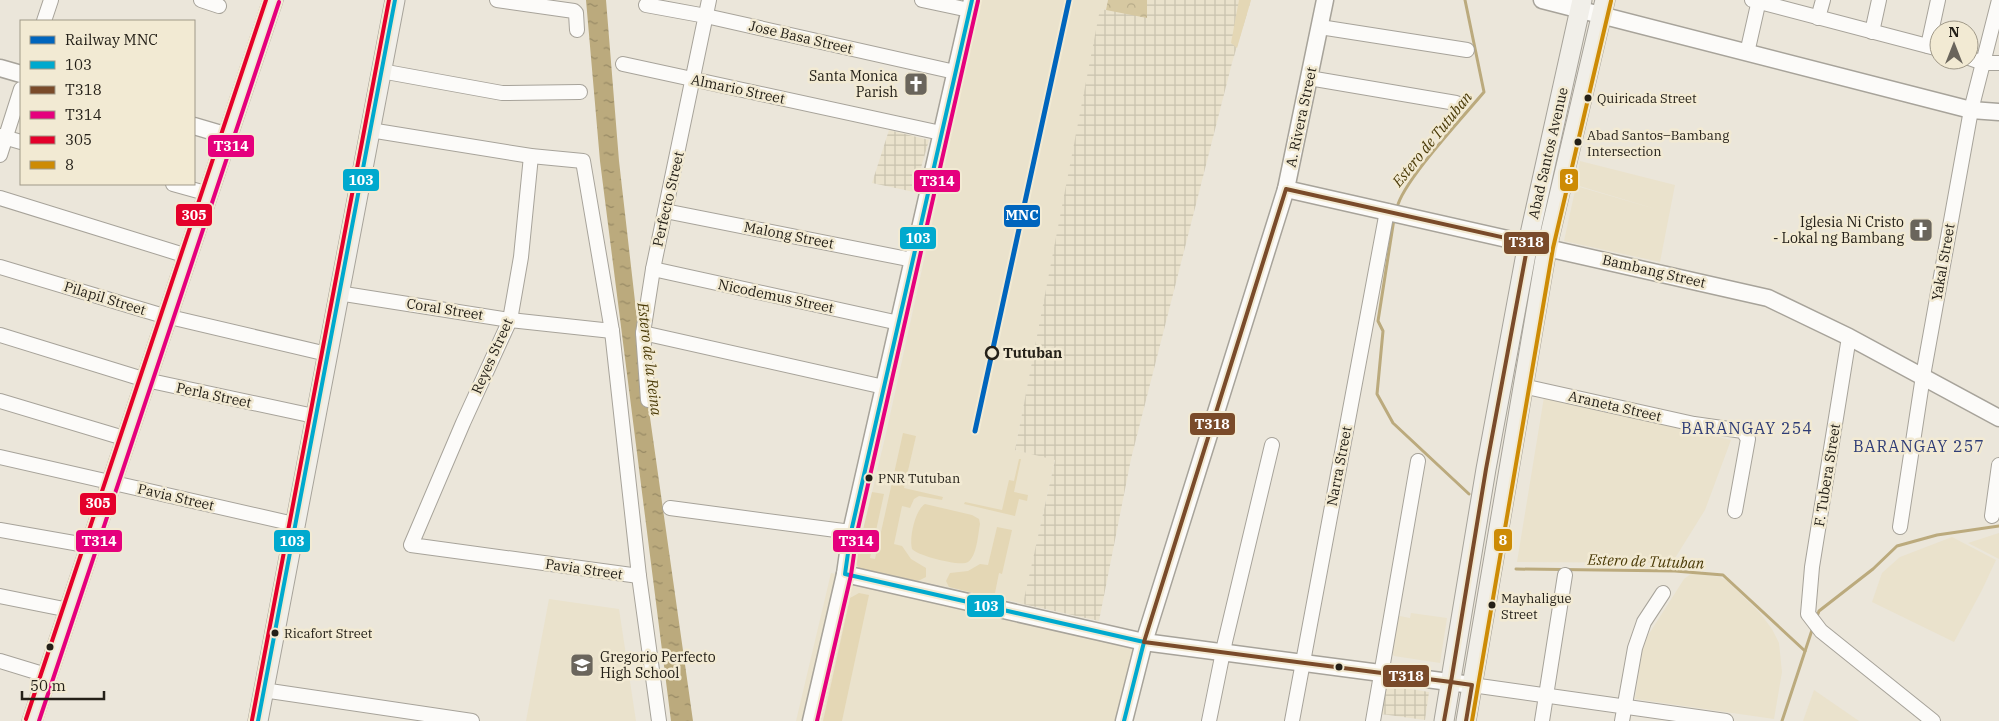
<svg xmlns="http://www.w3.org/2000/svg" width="1999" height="721" viewBox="0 0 1999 721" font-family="'IBM Plex Serif',serif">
<defs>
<pattern id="industrial-grid" width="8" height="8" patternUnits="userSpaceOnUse" patternTransform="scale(1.25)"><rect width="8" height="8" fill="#eae2cc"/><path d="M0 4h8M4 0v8" fill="none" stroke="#c9c2ae"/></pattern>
<pattern id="forest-crowns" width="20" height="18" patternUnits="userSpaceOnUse" patternTransform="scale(1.25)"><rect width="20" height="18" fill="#d6c8a1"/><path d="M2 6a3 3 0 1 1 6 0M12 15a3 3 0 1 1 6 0" fill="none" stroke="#b8ac8a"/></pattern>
<pattern id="water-ripples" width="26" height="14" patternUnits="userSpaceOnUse" patternTransform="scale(1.25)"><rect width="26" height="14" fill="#bbaa7d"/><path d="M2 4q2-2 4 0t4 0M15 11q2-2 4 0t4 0" fill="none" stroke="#988a65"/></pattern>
</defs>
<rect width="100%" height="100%" fill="#ebe6da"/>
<!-- built -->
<g fill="#eae2cc">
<polygon points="981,0 1108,0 1106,10 1101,9 1015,450 1055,459 1024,601 1020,603 859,568 855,564 887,429"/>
<polygon points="1580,161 1675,185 1660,262 1564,241 1576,186 1659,210 1576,185"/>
<polygon points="1544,397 1731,440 1705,510 1672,563 1517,562"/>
<polygon points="1999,533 1999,559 1968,543"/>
<polygon points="1952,537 1996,560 1982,590 1954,642 1872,602 1882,573 1900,557"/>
<polygon points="831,573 1141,644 1123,721 796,721"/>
<polygon points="1692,573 1720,577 1726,580 1760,613 1772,629 1779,643 1782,672 1774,719 1635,699 1642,649 1647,637 1684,579"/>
<polygon points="549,599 619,609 636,721 526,721"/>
<polygon points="1411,613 1447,618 1440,663 1394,656 1390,651 1395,615 1410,618"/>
<polygon points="1814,690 1859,721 1803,721"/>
</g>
<!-- industrial -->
<g fill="url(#industrial-grid)">
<polygon points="1108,0 1251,0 1232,63 1131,459 1099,621 1018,603 1023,602 1024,599 1055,460 1015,450 1100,9 1106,10"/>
<polygon points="889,130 929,140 914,192 872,183"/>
<polygon points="1385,685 1429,692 1425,720 1381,714"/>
</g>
<!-- green -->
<g fill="#e4d7b5">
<polygon points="1239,0 1251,0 1237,48 1231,43"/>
<polygon points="903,433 916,436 904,488 943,497 942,500 919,496 914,499 910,508 902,506 894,544 902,546 911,559 926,568 926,577 918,581 859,568 855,564 872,492 884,494 870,558 875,559"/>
<polygon points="1019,459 1021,459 1014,492 1028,495 1027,501 1019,499 1015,516 964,504 965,502 1002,510 1009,480 1014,481"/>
<path d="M 925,504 L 972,515 L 979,519 L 980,524 C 978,534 977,556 968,562 C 961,567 918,556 912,549 C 909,538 915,510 925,504 Z"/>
<polygon points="997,527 1012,530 1002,574 999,573 994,598 949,587 946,581 950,573 968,571 980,564 988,565"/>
<polygon points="859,593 869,595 842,721 823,721 850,598"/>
</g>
<!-- forest -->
<polygon fill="url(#forest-crowns)" points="1108,0 1147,0 1147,18 1106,10"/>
<!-- water -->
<polygon fill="url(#water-ripples)" points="586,0 606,0 619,161 641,354 693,721 671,721 600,161"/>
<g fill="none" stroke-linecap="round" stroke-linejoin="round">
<!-- stream -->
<g stroke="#bbaa7d" stroke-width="3">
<path d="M 1397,208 C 1402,182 1464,116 1484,92 L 1465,0"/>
<polyline points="1394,219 1378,321 1383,331 1377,394 1393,423 1469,494"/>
<polyline points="1516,569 1675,571 1723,575 1805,651"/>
<polyline points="1816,619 1819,611 1873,569 1897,546 1937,535 1999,526"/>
<polyline points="1782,721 1813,627"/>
</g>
<!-- minor casing -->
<g stroke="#a7a39a" stroke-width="16">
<g id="minor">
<polyline points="201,0 219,6"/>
<polyline points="497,0 574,11 576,13 577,30"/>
<polyline points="922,0 969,10"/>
<polyline points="1752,0 1939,49"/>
<polyline points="646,5 706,16 955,72"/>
<polyline points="1818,18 1823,0"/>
<polyline points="44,21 51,0"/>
<polyline points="1320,27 1467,50"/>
<polyline points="1872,32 1879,0"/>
<polyline points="1928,46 1938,0"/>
<polyline points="1747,53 1759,0"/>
<polyline points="1969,58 1983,63 1999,63"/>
<polyline points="623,64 941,133"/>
<polyline points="381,71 502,93 580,92"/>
<polyline points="1309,78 1456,103"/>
<polyline points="370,130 531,156 583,161 612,331 639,576 659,721"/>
<polyline points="0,136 21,142"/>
<polyline points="0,155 21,89"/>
<polyline points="531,156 521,257 510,320 463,423 411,545 639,576"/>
<polyline points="173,184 209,194"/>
<polyline points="0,198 187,256"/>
<polyline points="665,211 913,260"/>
<polyline points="0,267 157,314 327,354"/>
<polyline points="653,269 899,323"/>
<polyline points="338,293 510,320 612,331"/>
<polyline points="643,333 884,387"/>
<polyline points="0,335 146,380 314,416"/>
<polyline points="1849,337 1812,567 1808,614 1821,631 1933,721"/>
<polyline points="1523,386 1694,424 1743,431 1748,439 1735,511"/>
<polyline points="648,400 643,333 653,269 709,0"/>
<polyline points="0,401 127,439"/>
<polyline points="0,457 294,524"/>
<polyline points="670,508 851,532"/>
<polyline points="1992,516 1999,465"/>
<polyline points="1900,527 1923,376 1971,110 1999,0"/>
<polyline points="0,530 91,546"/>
<polyline points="0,596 69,610"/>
<polyline points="0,661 46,675"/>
<polyline points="1472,685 1726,721"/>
<polyline points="263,690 472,721"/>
<polyline points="1209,721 1225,642 1272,445"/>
<polyline points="1292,721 1387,211"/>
<polyline points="1373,721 1418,461"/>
<polyline points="1542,721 1565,575"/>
<polyline points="1622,721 1635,648 1644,622 1663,593"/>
</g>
</g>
<!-- tertiary casing -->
<g stroke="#a7a39a" stroke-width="19">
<g id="tertiary">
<polyline points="1542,0 1971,110 1999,112"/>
<polyline points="0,68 21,74"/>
<polyline points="194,126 228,136"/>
<polyline points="1286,189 1768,298 1849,337 1999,418"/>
<polyline points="845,574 1144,642 1472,685"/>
<polyline points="811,721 845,574 851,532 972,0"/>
<polyline points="1124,721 1144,642 1286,189 1325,0"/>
</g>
</g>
<!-- secondary casing -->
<g stroke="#a7a39a" stroke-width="21">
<g id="secondary">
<polyline points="32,721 273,0"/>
<polyline points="258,721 395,0"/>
<polyline points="1444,721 1486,469 1528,243 1582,0"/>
<polyline points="1466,721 1547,247 1605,0"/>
</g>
</g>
<!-- minor -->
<use href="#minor" stroke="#fcfbf9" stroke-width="14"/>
<!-- tertiary -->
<use href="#tertiary" stroke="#fcfbf9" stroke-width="16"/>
<!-- secondary -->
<use href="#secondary" stroke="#f1efe9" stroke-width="19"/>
<!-- bus-1 casing -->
<g stroke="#f2ead3" stroke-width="8">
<g id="bus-1">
<polyline points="972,0 851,532 845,574 1144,642 1124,721"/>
<polyline points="258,721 395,0"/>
</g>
</g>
<!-- bus-2 casing -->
<g stroke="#f2ead3" stroke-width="8">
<g id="bus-2">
<polygon points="1286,189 1528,243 1486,469 1451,682 1144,642"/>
<polyline points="1451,682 1472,685 1466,721"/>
<polyline points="1444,721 1451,682"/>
</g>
</g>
<!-- bus-3 casing -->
<g stroke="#f2ead3" stroke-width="8">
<g id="bus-3">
<polyline points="39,721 279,2"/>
<polyline points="817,721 851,575 857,533 978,1"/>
</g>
</g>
<!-- bus-4 casing -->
<g stroke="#f2ead3" stroke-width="8">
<g id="bus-4">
<polyline points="26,719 266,0"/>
<polyline points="252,720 389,0"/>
</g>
</g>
<!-- bus-5 casing -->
<g stroke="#f2ead3" stroke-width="8">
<polyline id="bus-5" points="1472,721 1553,248 1611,1"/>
</g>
<!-- bus-1 -->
<use href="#bus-1" stroke="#00a9ce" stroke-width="4"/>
<!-- bus-2 -->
<use href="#bus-2" stroke="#7a4b2a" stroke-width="4"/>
<!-- bus-3 -->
<use href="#bus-3" stroke="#e5007d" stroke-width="4"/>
<!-- bus-4 -->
<use href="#bus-4" stroke="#e4002b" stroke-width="4"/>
<!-- bus-5 -->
<use href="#bus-5" stroke="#cd8b05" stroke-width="4"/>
<!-- rail-1 casing -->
<g stroke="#f2ead3" stroke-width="9">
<polyline id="rail-1" points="975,431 1069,0"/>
</g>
<!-- rail-1 -->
<use href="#rail-1" stroke="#0065bd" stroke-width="5"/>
</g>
<!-- icons -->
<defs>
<g id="church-square" transform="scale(1.25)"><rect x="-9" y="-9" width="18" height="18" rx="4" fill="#6a655c" stroke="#f2ead3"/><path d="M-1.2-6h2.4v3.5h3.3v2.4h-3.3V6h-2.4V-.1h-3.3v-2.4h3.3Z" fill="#fff"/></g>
<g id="school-square" transform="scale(1.25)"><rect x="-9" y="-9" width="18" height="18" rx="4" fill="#6a655c" stroke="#f2ead3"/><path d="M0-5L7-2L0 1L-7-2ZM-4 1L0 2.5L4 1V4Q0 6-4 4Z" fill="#fff"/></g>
</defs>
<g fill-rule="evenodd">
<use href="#church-square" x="916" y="84"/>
<use href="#church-square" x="1921" y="230"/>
<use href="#school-square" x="582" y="665"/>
</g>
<!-- markers -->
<g fill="#242018" stroke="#f2ead3" stroke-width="2">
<circle cx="1588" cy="98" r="4.5"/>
<circle cx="1578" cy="142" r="4.5"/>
<circle cx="869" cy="478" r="4.5"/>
<circle cx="1492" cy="605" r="4.5"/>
<circle cx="275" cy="633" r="4.5"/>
<circle cx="50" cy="647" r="4.5"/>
<circle cx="1339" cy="667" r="4.5"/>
</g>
<circle fill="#f2ead3" stroke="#242018" stroke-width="2.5" cx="992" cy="353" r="6"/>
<g text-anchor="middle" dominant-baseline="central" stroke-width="5" stroke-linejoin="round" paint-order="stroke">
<!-- bus labels -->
<g font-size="13" fill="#242018" stroke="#f2ead3" text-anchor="start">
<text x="1597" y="98">Quiricada Street</text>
<text x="1587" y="135">Abad Santos–Bambang<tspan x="1587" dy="16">Intersection</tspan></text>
<text x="878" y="478">PNR Tutuban</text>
<text x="1501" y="598">Mayhaligue<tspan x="1501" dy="16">Street</tspan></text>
<text x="284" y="633">Ricafort Street</text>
</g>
<!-- street labels -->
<g font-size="14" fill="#242018" stroke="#f2ead3">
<text transform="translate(801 37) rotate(13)">Jose Basa Street</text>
<text transform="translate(738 89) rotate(12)">Almario Street</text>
<text transform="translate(1301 117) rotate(-78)">A. Rivera Street</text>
<text transform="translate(1548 153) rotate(-77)">Abad Santos Avenue</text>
<text transform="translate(668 199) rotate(-77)">Perfecto Street</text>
<text transform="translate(789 235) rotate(11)">Malong Street</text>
<text transform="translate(1943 262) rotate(-80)">Yakal Street</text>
<text transform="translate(1654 271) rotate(13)">Bambang Street</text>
<text transform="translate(776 296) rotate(12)">Nicodemus Street</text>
<text transform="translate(105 298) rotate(17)">Pilapil Street</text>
<text transform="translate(445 309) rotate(9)">Coral Street</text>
<text transform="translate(492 356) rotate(-66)">Reyes Street</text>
<text transform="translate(214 395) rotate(12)">Perla Street</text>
<text transform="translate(1615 406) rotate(13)">Araneta Street</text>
<text transform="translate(1339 466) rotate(-79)">Narra Street</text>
<text transform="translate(1827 475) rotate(-81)">F. Tubera Street</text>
<text transform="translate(176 497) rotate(13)">Pavia Street</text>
<text transform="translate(584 569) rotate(8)">Pavia Street</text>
</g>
<!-- poi labels -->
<g font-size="14" fill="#242018" stroke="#f2ead3" text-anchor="end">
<text x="898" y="76">Santa Monica<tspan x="898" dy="16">Parish</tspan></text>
<text x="1904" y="222">Iglesia Ni Cristo<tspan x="1904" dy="16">- Lokal ng Bambang</tspan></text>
<text x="600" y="657" text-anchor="start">Gregorio Perfecto<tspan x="600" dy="16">High School</tspan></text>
</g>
<!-- stop labels -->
<g font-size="14" font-weight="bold" fill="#242018" stroke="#f2ead3" text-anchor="start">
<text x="1003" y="353">Tutuban</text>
</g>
<!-- water labels -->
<g font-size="15" font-style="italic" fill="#4b3b08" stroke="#f2ead3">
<text transform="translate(1432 139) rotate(-51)">Estero de Tutuban</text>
<text transform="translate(650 359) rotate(83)">Estero de la Reina</text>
<text transform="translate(1646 561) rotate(2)">Estero de Tutuban</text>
</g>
<!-- quarter labels -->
<g font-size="16" letter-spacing="1" fill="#2e3c76" stroke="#f2ead3">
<text x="1747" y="428">BARANGAY 254</text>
<text x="1919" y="446">BARANGAY 257</text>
</g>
</g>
<g stroke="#f2ead3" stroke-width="2">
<rect x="207" y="134" width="48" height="24" rx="5" fill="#e5007d"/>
<rect x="1559" y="168" width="20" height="24" rx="5" fill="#cd8b05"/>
<rect x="342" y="168" width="38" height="24" rx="5" fill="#00a9ce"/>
<rect x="913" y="169" width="48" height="24" rx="5" fill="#e5007d"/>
<rect x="175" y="203" width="38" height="24" rx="5" fill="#e4002b"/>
<rect x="1003" y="204" width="38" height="24" rx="5" fill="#0065bd"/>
<rect x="899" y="226" width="38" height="24" rx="5" fill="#00a9ce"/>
<rect x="1503" y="231" width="47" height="24" rx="5" fill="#7a4b2a"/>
<rect x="1189" y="412" width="47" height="24" rx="5" fill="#7a4b2a"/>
<rect x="79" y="492" width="38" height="24" rx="5" fill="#e4002b"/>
<rect x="1493" y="528" width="20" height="24" rx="5" fill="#cd8b05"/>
<rect x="273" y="529" width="38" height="24" rx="5" fill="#00a9ce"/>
<rect x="832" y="529" width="48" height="24" rx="5" fill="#e5007d"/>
<rect x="75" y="529" width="48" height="24" rx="5" fill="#e5007d"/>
<rect x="966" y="594" width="39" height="24" rx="5" fill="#00a9ce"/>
<rect x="1382" y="664" width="48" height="24" rx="5" fill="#7a4b2a"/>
</g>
<g font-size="14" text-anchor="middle" font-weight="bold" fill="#fff">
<text x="231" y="151">T314</text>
<text x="1569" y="184">8</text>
<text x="361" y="185">103</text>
<text x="937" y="186">T314</text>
<text x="194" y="220">305</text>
<text x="1022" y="220">MNC</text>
<text x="918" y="243">103</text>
<text x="1526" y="247">T318</text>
<text x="1212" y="429">T318</text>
<text x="98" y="508">305</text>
<text x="1503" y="545">8</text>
<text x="292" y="546">103</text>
<text x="856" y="546">T314</text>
<text x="99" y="546">T314</text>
<text x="986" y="611">103</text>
<text x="1406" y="681">T318</text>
</g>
<!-- legend -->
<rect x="20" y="20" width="175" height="165" fill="#f2ead3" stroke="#a09988"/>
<rect x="30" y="36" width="25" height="8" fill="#0065bd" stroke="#a09988"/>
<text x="65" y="45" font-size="15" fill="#242018">Railway MNC</text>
<rect x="30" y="61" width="25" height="8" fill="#00a9ce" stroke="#a09988"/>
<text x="65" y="70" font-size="15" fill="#242018">103</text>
<rect x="30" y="86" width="25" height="8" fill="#7a4b2a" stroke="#a09988"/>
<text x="65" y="95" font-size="15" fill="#242018">T318</text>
<rect x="30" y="111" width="25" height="8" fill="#e5007d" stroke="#a09988"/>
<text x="65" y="120" font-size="15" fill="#242018">T314</text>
<rect x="30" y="136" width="25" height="8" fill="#e4002b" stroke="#a09988"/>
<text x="65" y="145" font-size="15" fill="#242018">305</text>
<rect x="30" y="161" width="25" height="8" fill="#cd8b05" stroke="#a09988"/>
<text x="65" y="170" font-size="15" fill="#242018">8</text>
<!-- north arrow -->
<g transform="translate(1954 45)"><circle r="24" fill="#f2ead3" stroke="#a09988"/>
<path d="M0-4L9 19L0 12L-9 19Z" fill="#6a655c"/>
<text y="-8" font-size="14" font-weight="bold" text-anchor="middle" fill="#242018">N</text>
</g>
<!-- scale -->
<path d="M22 691v8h82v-8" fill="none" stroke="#242018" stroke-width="2.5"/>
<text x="30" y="691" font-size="15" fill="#242018" stroke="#f2ead3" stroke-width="4" paint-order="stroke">50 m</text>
</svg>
